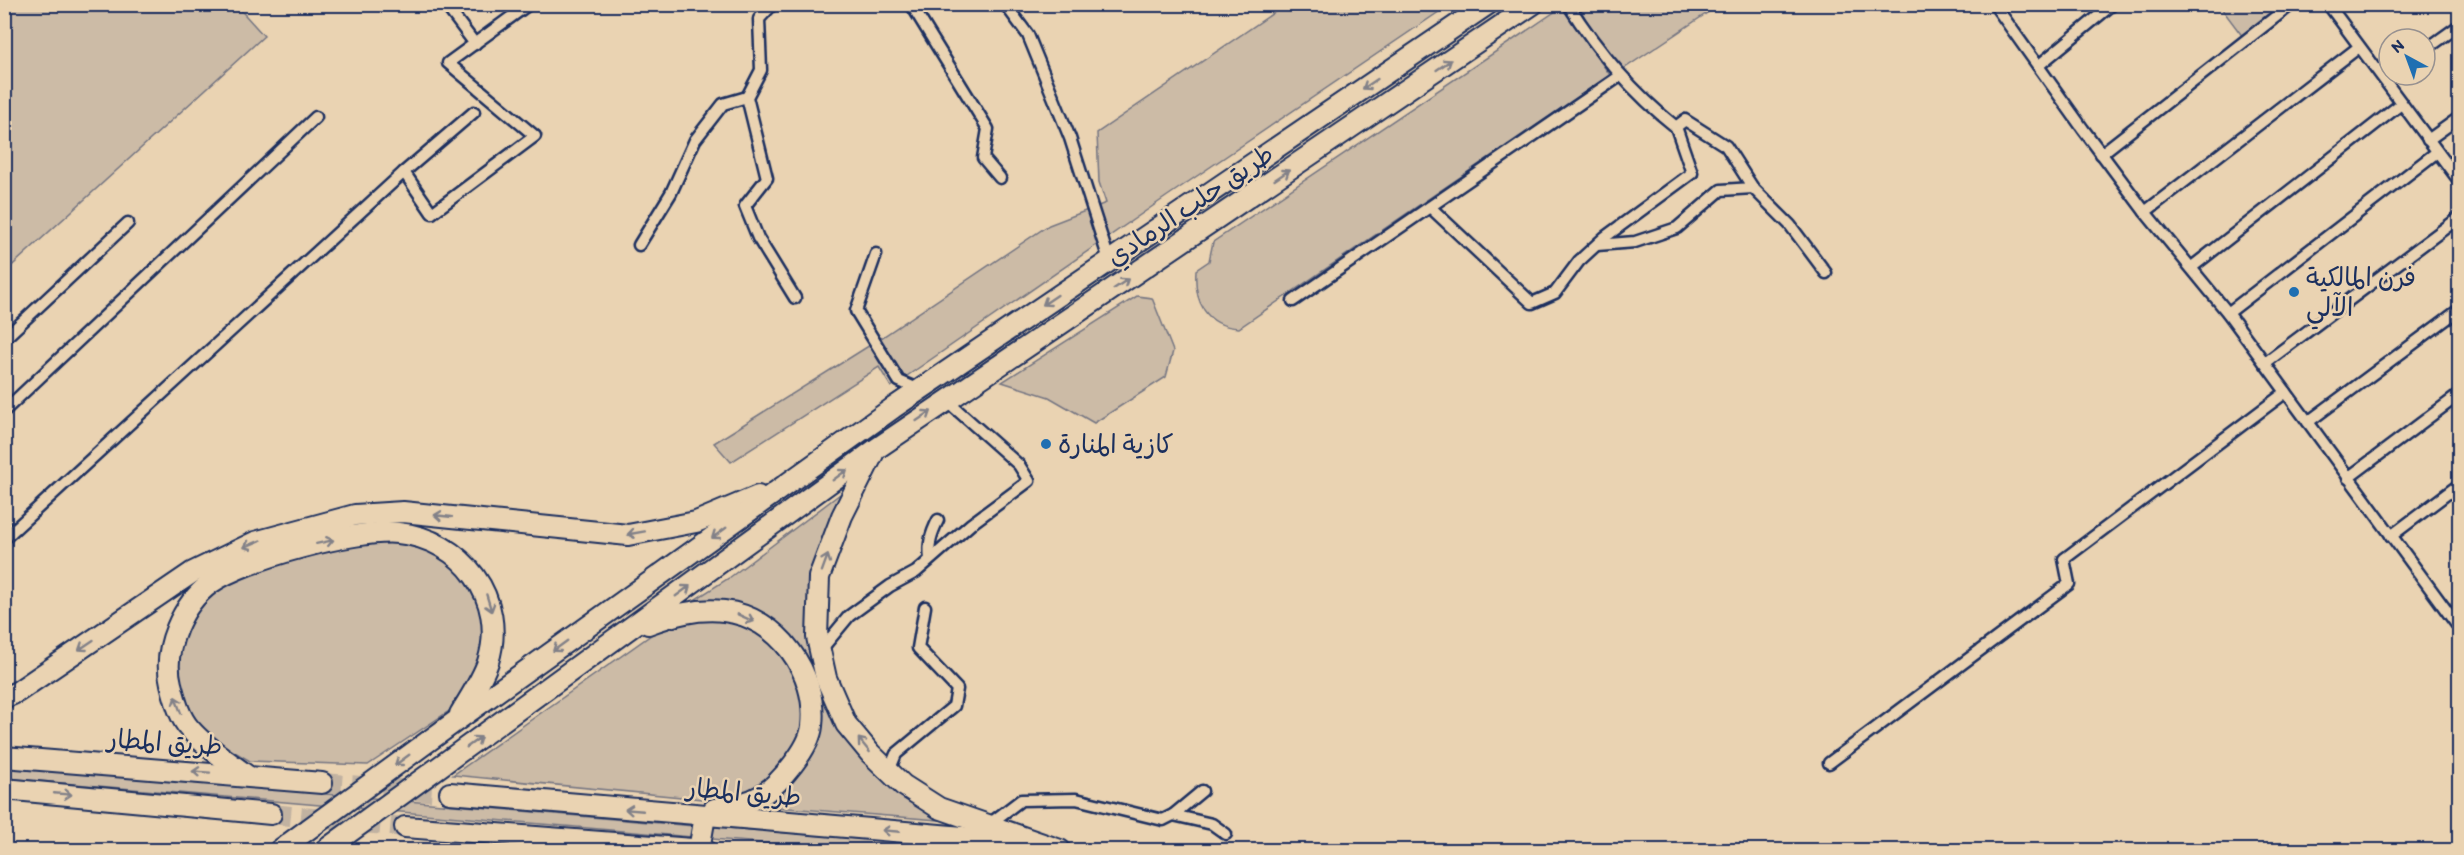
<svg xmlns="http://www.w3.org/2000/svg" width="2464" height="855" viewBox="0 0 2464 855" font-family="Itim,'Playpen Sans Arabic',sans-serif">
<rect width="100%" height="100%" fill="#ead3b2"/>
<filter id="ink" filterUnits="userSpaceOnUse"><feTurbulence type="fractalNoise" baseFrequency=".0167" numOctaves="2"/><feDisplacementMap in="SourceGraphic" scale="12" xChannelSelector="R" yChannelSelector="G"/><feConvolveMatrix kernelMatrix="1 2 1 2 8 2 1 2 1" color-interpolation-filters="sRGB"/></filter>
<g filter="url(#ink)">
<!-- green -->
<g fill="#ccbba6" stroke="#747582" stroke-width="1.5">
<polygon points="5,4 236,5 264,36 5,272"/>
<polygon points="1285,5 1449,5 1166,197 891,387 879,367 731,462 714,443 875,342 1049,225 1106,203 1099,182 1097,133"/>
<polygon points="1578,5 1719,5 1619,72 1603,51"/>
<polygon points="2219,5 2286,5 2243,37"/>
<path d="M 1562,7 L 1610,75 L 1239,328 C 1205,326 1194,301 1196,270 L 1209,261 L 1213,242 Z"/>
<polygon points="1137,296 1152,298 1173,351 1166,377 1094,423 1049,397 1002,382"/>
<path d="M 852,485 L 818,556 L 826,695 L 951,821 L 763,806 C 793,783 826,748 822,706 C 820,682 800,656 788,635 L 688,604 L 729,578 Z"/>
<polygon points="397,541 426,546 450,562 480,597 484,634 481,657 468,682 449,711 368,765 250,761 226,747 205,732 189,714 176,677 182,633 197,610 220,587 240,577 281,562 359,542"/>
<polygon points="710,618 750,628 768,639 796,676 804,696 804,718 799,741 770,778 751,791 702,799 453,775 654,633 690,621"/>
<polygon points="4,766 694,826 692,837 5,778"/>
<polygon points="715,827 988,850 850,850 712,839 709,834 710,830"/>
</g>
<g fill="none" stroke-linecap="round" stroke-linejoin="round">
<!-- highway-tunnel -->
<g stroke="#c1b2a1" stroke-width="20" stroke-dasharray="20 10" stroke-linecap="butt">
<polyline points="322,783 450,793"/>
<polyline points="271,814 405,827"/>
</g>
<!-- street casing -->
<g stroke="#1b2f5e" stroke-width="15">
<g id="street">
<polyline points="445,4 475,44"/>
<polyline points="773,4 759,19 761,70 747,97 767,178 745,206 758,238 795,298"/>
<polyline points="911,4 988,129 983,158 1000,178"/>
<polyline points="1005,4 1028,35 1070,138 1109,260"/>
<path d="M 1568,4 C 1598,52 1632,92 1676,127 L 1685,120 L 1726,146 L 1753,188 L 1790,225 L 1826,273"/>
<polyline points="1994,4 2083,129 2145,212 2228,313 2460,629"/>
<polyline points="2328,4 2460,182"/>
<polyline points="2425,50 2460,25"/>
<polyline points="2038,66 2113,4"/>
<polyline points="474,112 404,172 432,213 535,136 448,63 529,4"/>
<polyline points="2428,140 2460,117"/>
<polyline points="2101,154 2292,4"/>
<polyline points="1430,207 1532,303 1555,293 1579,261 1605,237 1692,173 1676,127"/>
<polyline points="2145,212 2359,47"/>
<polyline points="639,245 671,193 695,140 723,104 747,97"/>
<polyline points="1597,245 1635,242 1677,228 1721,190 1753,188"/>
<polyline points="876,254 856,311 899,381 920,390"/>
<polyline points="2192,267 2401,104"/>
<polyline points="1293,301 1620,76"/>
<polyline points="2228,313 2437,152"/>
<polyline points="4,339 128,223"/>
<polyline points="2265,363 2460,217"/>
<polyline points="4,411 316,117"/>
<polyline points="2308,422 2460,309"/>
<polyline points="2348,478 2460,394"/>
<polyline points="2391,536 2460,484"/>
<polyline points="4,539 404,172"/>
<path d="M 930,559 C 928,544 931,534 938,520"/>
<polyline points="820,651 849,616 890,586 916,572 971,524 1029,481 1019,465 947,401"/>
<polyline points="1829,763 2069,584 2064,559 2286,392"/>
<polyline points="889,771 896,754 954,706 957,689 918,648 925,607"/>
<polyline points="1173,815 1212,824 1226,834"/>
<polyline points="988,825 1021,800 1076,799 1163,820 1173,815 1202,791"/>
</g>
</g>
<!-- highway casing -->
<g stroke="#1b2f5e" stroke-width="24">
<g id="highway">
<polyline points="873,454 842,516 819,577 817,637 826,678 846,724 870,753 903,785 939,808 1060,850"/>
<path d="M 648,624 C 673,615 697,608 724,611 C 778,617 818,673 812,726 C 810,748 780,783 762,795 C 747,804 730,806 714,809"/>
<polyline points="4,698 17,692 193,572 255,542 355,515 403,512 628,535 696,522 758,496"/>
<polyline points="4,757 322,783"/>
<path d="M 246,775 C 228,761 205,747 190,729 C 179,717 175,699 171,684 C 162,649 182,604 211,583 C 245,559 355,529 398,533 C 462,539 508,599 488,662 C 482,680 470,697 460,714"/>
<polyline points="4,789 271,814"/>
<polyline points="450,793 963,837 1032,850"/>
<polyline points="405,827 705,850"/>
<polyline points="280,850 456,721 893,408 1488,4"/>
<polyline points="325,850 876,449 1533,4"/>
<polyline points="699,850 705,816"/>
</g>
</g>
<!-- street -->
<use href="#street" stroke="#ead3b2" stroke-width="10"/>
<!-- highway -->
<use href="#highway" stroke="#ead3b2" stroke-width="20"/>
</g>
<!-- one-way arrows -->
<defs><path id="oneway-shaft" d="M-6 0H5M1.5-3L5.5 0L1.5 3" fill="none" stroke-width="1.6" stroke-linecap="round" stroke-linejoin="round" transform="scale(1.5)"/></defs>
<g stroke="#828188">
<use href="#oneway-shaft" transform="translate(1444 65) rotate(-34)"/>
<use href="#oneway-shaft" transform="translate(1370 84) rotate(146)"/>
<use href="#oneway-shaft" transform="translate(1282 175) rotate(-34)"/>
<use href="#oneway-shaft" transform="translate(1121 284) rotate(-34)"/>
<use href="#oneway-shaft" transform="translate(1050 300) rotate(146)"/>
<use href="#oneway-shaft" transform="translate(924 416) rotate(-34)"/>
<use href="#oneway-shaft" transform="translate(840 475) rotate(-36)"/>
<use href="#oneway-shaft" transform="translate(443 516) rotate(-174)"/>
<use href="#oneway-shaft" transform="translate(636 533) rotate(170)"/>
<use href="#oneway-shaft" transform="translate(719 533) rotate(144)"/>
<use href="#oneway-shaft" transform="translate(325 542) rotate(-12)"/>
<use href="#oneway-shaft" transform="translate(252 544) rotate(157)"/>
<use href="#oneway-shaft" transform="translate(825 563) rotate(-70)"/>
<use href="#oneway-shaft" transform="translate(683 591) rotate(-36)"/>
<use href="#oneway-shaft" transform="translate(489 603) rotate(73)"/>
<use href="#oneway-shaft" transform="translate(746 618) rotate(24)"/>
<use href="#oneway-shaft" transform="translate(86 645) rotate(146)"/>
<use href="#oneway-shaft" transform="translate(560 646) rotate(144)"/>
<use href="#oneway-shaft" transform="translate(178 705) rotate(-110)"/>
<use href="#oneway-shaft" transform="translate(474 742) rotate(-36)"/>
<use href="#oneway-shaft" transform="translate(864 745) rotate(-129)"/>
<use href="#oneway-shaft" transform="translate(402 760) rotate(144)"/>
<use href="#oneway-shaft" transform="translate(201 772) rotate(-176)"/>
<use href="#oneway-shaft" transform="translate(63 794) rotate(5)"/>
<use href="#oneway-shaft" transform="translate(634 810) rotate(-175)"/>
<use href="#oneway-shaft" transform="translate(891 831) rotate(-175)"/>
</g>
</g>
<!-- markers -->
<g fill="#1f6fb2" stroke="#ead3b2" stroke-width="2">
<circle cx="2294" cy="292" r="6"/>
<circle cx="1046" cy="444" r="6"/>
</g>
<g text-anchor="middle" dominant-baseline="central" stroke-width="5" stroke-linejoin="round" paint-order="stroke">
<!-- street labels -->
<g font-size="26" fill="#1b2f5e" stroke="#ead3b2">
<text transform="translate(1190 205) rotate(-34)">طريق حلب الرمادي</text>
<text transform="translate(165 742) rotate(4)">طريق المطار</text>
<text transform="translate(744 792) rotate(5)">طريق المطار</text>
</g>
<!-- poi labels -->
<g font-size="26" fill="#1b2f5e" stroke="#ead3b2" text-anchor="start">
<text x="2306" y="277">فرن المالكية<tspan x="2306" dy="30">الآلي</tspan></text>
<text x="1058" y="444">كازية المنارة</text>
</g>
</g>
<!-- margin -->
<rect width="2464" height="855" fill="none" stroke="#ead3b2" stroke-width="24"/>
<rect x="12" y="12" width="2440" height="831" fill="none" stroke="#1b2f5e" stroke-width="2" filter="url(#ink)"/>
<!-- north arrow -->
<g transform="translate(2407 57) rotate(319)"><circle r="28" fill="#ead3b2" stroke="#979190" stroke-width="1.5"/>
<path d="M0-4.5L10 22L0 15L-10 22Z" fill="#1f6fb2"/>
<text y="-9" font-size="16" font-weight="bold" text-anchor="middle" fill="#1b2f5e">N</text>
</g>
</svg>
